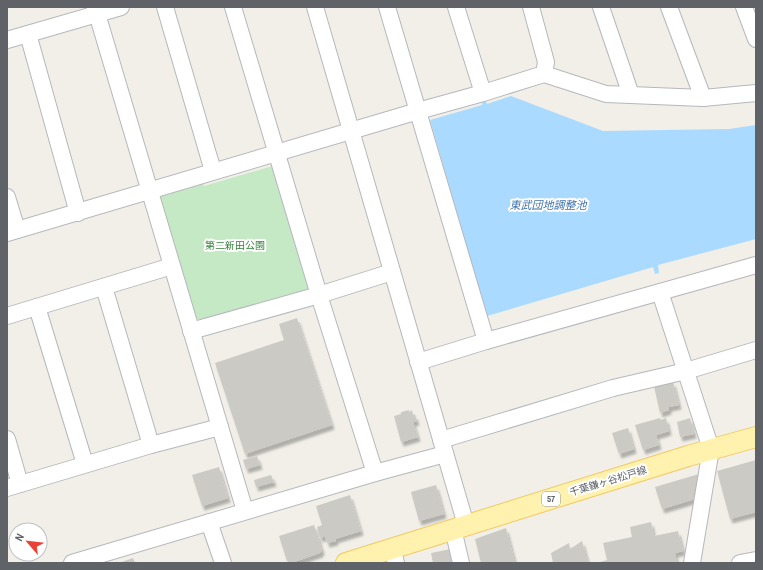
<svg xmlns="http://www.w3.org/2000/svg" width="763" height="570" viewBox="0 0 763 570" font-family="'Archivo Narrow','Noto Sans JP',sans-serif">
<defs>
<filter id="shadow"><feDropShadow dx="2.5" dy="4.5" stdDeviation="1" flood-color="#0004"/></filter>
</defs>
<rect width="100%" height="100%" fill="#f1efe8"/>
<!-- green -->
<polygon fill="#c5e8c5" points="276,165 311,284 306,291 206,320 197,319 190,312 158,199 161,193 202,182 204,186"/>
<!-- water -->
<polygon fill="#aadaff" points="511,96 603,131 729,129 756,125 756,239 658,265 659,273 655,274 653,267 487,316 430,120 482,105 482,103 486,101 487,104"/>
<!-- building -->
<g fill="#cccac5" filter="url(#shadow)">
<polygon points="297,318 332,425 245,454 215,363 284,340 279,324"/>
<polygon points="673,382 679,405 669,407 669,410 660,413 654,386"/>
<polygon points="409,410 409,412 412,410 413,415 415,415 417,421 413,422 418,437 401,442 394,416 401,414 401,412"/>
<polygon points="660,418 661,420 666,418 669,431 656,435 659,445 643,450 635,425"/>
<polygon points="690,418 694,434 680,437 677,422"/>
<polygon points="628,428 634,449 619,454 612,433"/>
<polygon points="257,456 260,465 246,469 243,460"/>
<polygon points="756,460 756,512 730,519 717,471"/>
<polygon points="219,467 228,498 202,506 192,475"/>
<polygon points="699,474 695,499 662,509 655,487"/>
<polygon points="271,475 274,482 256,487 254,480"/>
<polygon points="436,485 444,514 419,521 411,492"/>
<polygon points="350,495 361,531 335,539 336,541 327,543 325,536 320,538 317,527 322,525 316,506"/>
<polygon points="651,522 654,536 678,531 683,551 675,553 677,563 597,563 607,560 603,543 632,537 630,527"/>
<polygon points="314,525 322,550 320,553 291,563 287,561 279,536"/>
<polygon points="506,528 515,563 481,563 475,539"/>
<polygon points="582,541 588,563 553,563 551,553 569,543 570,549"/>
<polygon points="456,548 459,563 433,563 431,553"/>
<polygon points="133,558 135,563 119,563"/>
</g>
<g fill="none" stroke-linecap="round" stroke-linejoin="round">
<!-- minor casing -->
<g stroke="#b5b8bc" stroke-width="18">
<g id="minor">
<polyline points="95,7 245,511"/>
<polyline points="165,7 213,171"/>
<polyline points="233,7 319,295 375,473"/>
<polyline points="315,7 466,525"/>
<polyline points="387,7 486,341"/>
<polyline points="456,7 483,93"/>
<polyline points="531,7 546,62 544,74"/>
<polyline points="601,7 631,95"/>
<polyline points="669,7 703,98"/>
<polyline points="744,7 756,39"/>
<polyline points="28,34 78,213"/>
<polyline points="7,40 121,7"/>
<polyline points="7,197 17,230"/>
<polyline points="7,233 418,111 483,93 544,74 606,94 703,98 756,93"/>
<polyline points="104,287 151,445"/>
<polyline points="660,292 711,449 692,563"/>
<polyline points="37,307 85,464"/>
<polyline points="7,316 172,266"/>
<polyline points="191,331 319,295 392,272"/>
<polyline points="418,362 486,341 756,265"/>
<polyline points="7,439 20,484"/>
<polyline points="441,440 613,388 686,371 756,350"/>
<polyline points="7,488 151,445 220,427"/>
<polyline points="209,522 223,563"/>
<polyline points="453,529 461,563"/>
<polyline points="392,548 396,563"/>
<polyline points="72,563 375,473 445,454"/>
<polyline points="740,563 756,560"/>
</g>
</g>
<!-- major casing -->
<g stroke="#f2c960" stroke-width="22">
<polyline id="major" points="346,563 688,456 756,437"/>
</g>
<!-- minor -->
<use href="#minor" stroke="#fff" stroke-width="16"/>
<!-- major -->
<use href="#major" stroke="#fff2af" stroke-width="20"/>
</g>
<g text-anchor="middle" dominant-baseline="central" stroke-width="4" stroke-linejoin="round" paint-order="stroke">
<!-- shield labels -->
<rect fill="#fff" stroke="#8f9295" stroke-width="1" x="542" y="492" width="18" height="14" rx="3"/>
<g font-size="9" font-weight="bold" fill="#5f6368">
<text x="551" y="499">57</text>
</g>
<!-- park labels -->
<g font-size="10" fill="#348238" stroke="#fff">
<text x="235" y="245">第二新田公園</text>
</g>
<!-- street labels -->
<g font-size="10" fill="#5f6368" stroke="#fff">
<text transform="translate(608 481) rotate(-17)">千葉鎌ヶ谷松戸線</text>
</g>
<!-- water labels -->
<g font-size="11" font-style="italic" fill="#4174aa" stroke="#fff">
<text x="548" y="205">東武団地調整池</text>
</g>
</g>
<!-- border -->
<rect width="763" height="570" fill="none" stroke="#5f6368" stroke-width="16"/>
<!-- north arrow -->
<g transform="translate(28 542) rotate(298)"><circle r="19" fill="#ffffff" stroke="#bfc1c3"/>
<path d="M0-3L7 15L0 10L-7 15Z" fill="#ea4335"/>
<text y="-6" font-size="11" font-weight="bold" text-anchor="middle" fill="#5f6368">N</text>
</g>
</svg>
